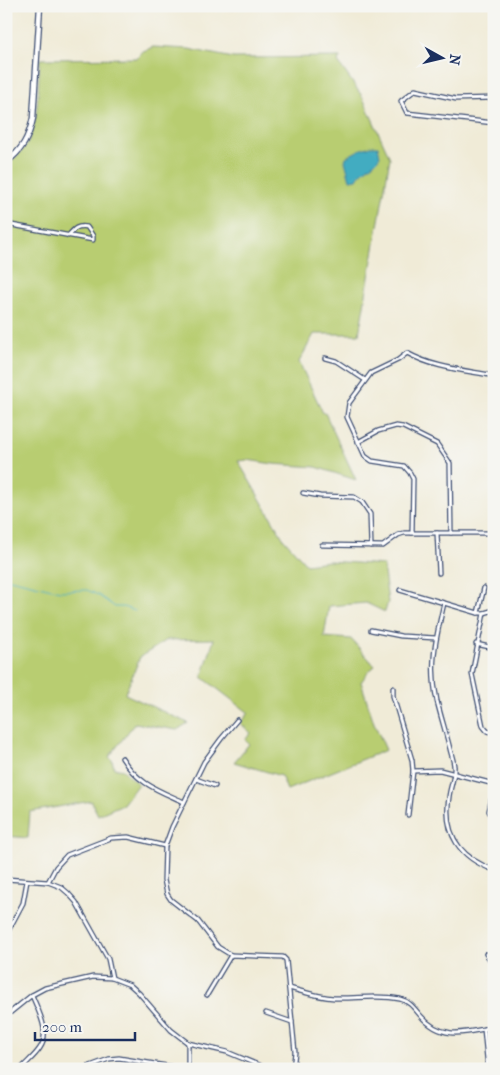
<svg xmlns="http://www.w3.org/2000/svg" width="500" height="1075" viewBox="0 0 500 1075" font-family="'IM FELL French Canon',serif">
<rect width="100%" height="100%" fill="#f6f6f2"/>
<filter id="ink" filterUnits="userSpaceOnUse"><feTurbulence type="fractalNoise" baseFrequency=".02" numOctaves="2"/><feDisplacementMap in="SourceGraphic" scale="10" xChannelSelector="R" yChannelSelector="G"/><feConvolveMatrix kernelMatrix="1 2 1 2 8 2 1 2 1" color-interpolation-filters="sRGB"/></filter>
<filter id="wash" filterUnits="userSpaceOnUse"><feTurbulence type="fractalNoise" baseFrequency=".0096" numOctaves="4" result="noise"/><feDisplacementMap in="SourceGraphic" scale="20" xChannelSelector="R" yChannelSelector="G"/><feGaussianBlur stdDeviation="1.12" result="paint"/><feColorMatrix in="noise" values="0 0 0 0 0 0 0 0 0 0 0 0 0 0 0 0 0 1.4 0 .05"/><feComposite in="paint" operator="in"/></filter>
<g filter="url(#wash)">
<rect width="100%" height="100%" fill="#f0ebd7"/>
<!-- green -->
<path fill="#b8cd71" stroke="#6a7e68" d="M 153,47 L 189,49 L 233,58 L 340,57 L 338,62 L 362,96 L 390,158 L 359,334 L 314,334 L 299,362 L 323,413 L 325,413 L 356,480 L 316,467 L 273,464 L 247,460 L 238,461 L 283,538 L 306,564 L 329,561 L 383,565 L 388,602 L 385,612 L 366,603 L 329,606 L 324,637 L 351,639 L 375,666 L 369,671 L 361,682 L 374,723 L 386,750 L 287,790 L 281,776 L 234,762 L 249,744 L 245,740 L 251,733 L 240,723 L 249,713 L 202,677 L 214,639 L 167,640 L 140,657 L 125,694 L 188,723 L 177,730 L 135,723 L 109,757 L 112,760 L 114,768 L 123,770 L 138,784 L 123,804 L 98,815 L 91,801 L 30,812 L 28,838 L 6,836 L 6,165 C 15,158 23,151 28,142 C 39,120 38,84 40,59 L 138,58 L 141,52 Z"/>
<!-- water -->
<path fill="#42acc1" stroke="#2e6e90" d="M 371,146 L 378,146 L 380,156 C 374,166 362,169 357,179 L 350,180 L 345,161 L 346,157 L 361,149 Z"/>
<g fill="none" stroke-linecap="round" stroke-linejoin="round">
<!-- stream -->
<polyline stroke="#42acc1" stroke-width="1" points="6,578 60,591 87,590 98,595 115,607 123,607 135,611"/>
</g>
</g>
<g filter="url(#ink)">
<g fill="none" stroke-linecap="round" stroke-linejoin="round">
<!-- minor casing -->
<g stroke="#3b4b70" stroke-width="5.5">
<g id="minor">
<polyline points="494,98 456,99 415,90 401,101 407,113 494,123"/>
<path d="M 6,224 L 93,240 L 93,236 L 87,227 C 77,225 74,229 68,236"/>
<polyline points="325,358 336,361 365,380"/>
<polyline points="358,442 378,431 396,426 403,427 437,444 450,463 451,533"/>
<polyline points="303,493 320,496 354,497 362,502 370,514 371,546"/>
<path d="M 412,533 L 413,479 L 410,473 L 404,466 L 372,461 L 365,456 L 347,417 L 349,403 L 371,373 L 398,360 L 407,353 C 434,368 464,370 494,376"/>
<polyline points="437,533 439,573"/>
<polyline points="322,545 383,546 398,535 404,533 494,533"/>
<polyline points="400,590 478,613 484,613 494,610"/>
<path d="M 444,603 C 436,638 429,665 437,701 C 441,717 446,733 450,749 C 451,754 454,761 454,767 C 455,777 450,787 449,797 C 443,834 460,858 494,870"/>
<polyline points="478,613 484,588"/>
<polyline points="484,613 472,674 483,726 487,731 494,733"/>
<polyline points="371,630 401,636 436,638"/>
<polyline points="476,644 494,648"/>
<polyline points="393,688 393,696 412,760 413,771 408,815"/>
<path d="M 122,758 C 138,784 158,790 184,802"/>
<polyline points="413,771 440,770 494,784"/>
<polyline points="196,779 215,786"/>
<polyline points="494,787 489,811 494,821"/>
<polyline points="6,879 48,882 61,887 68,893 76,902 108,959 112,978"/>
<polyline points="48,882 56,867 67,855 111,838 128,837 165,846"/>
<polyline points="6,935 23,903 27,881"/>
<polyline points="486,954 494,965"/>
<polyline points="231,955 218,947 198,921 171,900 167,894 164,880 165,846 172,827 204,762 221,739 237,720"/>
<path d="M 289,988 C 304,992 319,997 334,998 C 356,999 378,994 400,999 C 409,1001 414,1008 420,1015 C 442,1041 464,1033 494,1027"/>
<polyline points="207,995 231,955 283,957 286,960 295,1052 293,1069"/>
<polyline points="266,1013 292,1022"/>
<polyline points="6,1016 32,995 45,988 93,977 112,978 130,985 139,993 171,1030 188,1043 227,1052 268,1069"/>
<polyline points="484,1029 488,1069"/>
<polyline points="188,1043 188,1069"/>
<path d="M 21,1069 C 27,1062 35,1056 40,1048 C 51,1032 38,1011 32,995"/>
<polyline points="82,1069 109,1059 119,1058 185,1069"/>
</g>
</g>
<!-- secondary casing -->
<g stroke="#3b4b70" stroke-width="7">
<path id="secondary" d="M 6,162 C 22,151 29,137 33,118 L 40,6"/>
</g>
<!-- minor -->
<use href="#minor" stroke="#fff" stroke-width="3"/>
<!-- secondary -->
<use href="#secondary" stroke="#fff" stroke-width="4.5"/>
</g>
</g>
<!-- margin -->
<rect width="500" height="1075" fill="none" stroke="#f6f6f2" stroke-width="25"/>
<!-- north arrow -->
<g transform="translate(442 58) rotate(98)" stroke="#f6f6f2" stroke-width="4" paint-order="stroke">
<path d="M0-4L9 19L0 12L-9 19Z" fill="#1b2f5e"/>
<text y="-8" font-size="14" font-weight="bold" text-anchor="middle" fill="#1b2f5e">N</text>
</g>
<!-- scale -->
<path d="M35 1032v8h100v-8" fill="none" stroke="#1b2f5e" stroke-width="2.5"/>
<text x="42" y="1032" font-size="15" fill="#1b2f5e" stroke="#f6f6f2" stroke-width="4" paint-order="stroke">200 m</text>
</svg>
